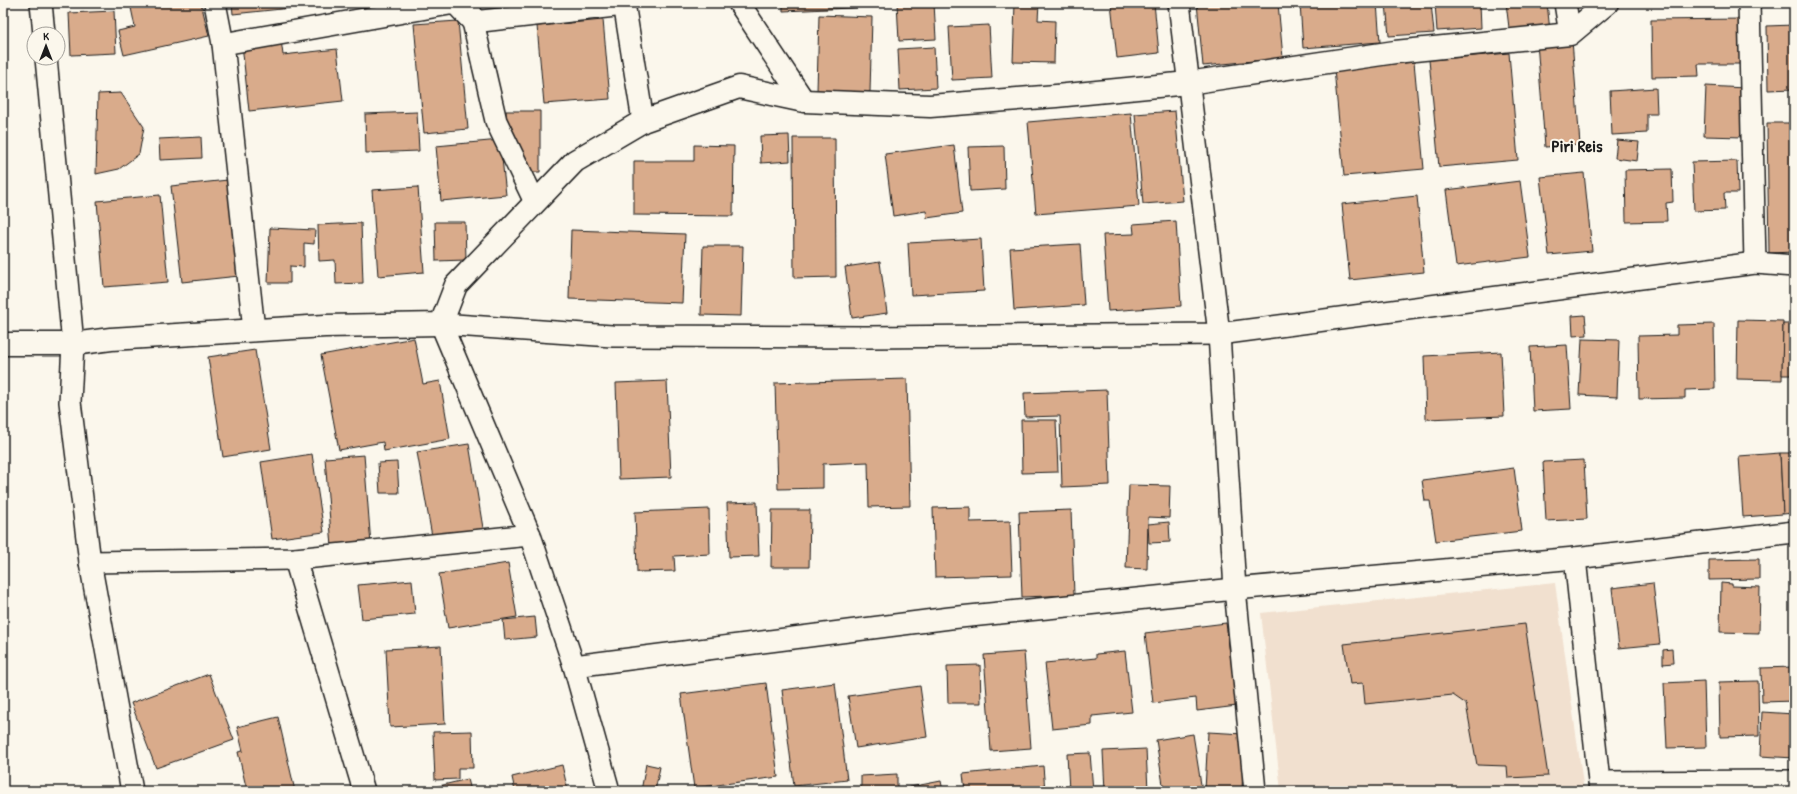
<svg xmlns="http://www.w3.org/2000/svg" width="1797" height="794" viewBox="0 0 1797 794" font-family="'Patrick Hand',sans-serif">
<rect width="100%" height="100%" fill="#fbf7ec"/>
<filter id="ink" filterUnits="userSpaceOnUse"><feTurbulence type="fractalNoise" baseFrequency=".025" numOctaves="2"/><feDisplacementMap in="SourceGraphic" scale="8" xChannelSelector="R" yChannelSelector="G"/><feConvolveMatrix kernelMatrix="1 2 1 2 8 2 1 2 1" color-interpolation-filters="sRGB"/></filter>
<g filter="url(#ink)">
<!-- built -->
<polygon fill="#f1e0cf" points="1555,583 1584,791 1281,791 1261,613"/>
<!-- building -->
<g fill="#d9ab8b" stroke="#1c1c1c">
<polygon points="130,3 201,3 209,36 124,55 118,31 135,27"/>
<polygon points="232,3 290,3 291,8 233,14"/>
<polygon points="783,3 873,3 873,7 783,11"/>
<polygon points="897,3 934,3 936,39 899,41"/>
<polygon points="1015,3 1039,3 1038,20 1055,21 1054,63 1013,62"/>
<polygon points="1111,3 1154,3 1159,53 1117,58"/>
<polygon points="1197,3 1278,3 1283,58 1203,66"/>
<polygon points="1300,3 1377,3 1380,42 1303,48"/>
<polygon points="1386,3 1431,3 1434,33 1389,36"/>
<polygon points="1435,3 1480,3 1481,28 1437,31"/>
<polygon points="1506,3 1547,3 1550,31 1510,36"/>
<polygon points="114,11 116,53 71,55 69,13"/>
<polygon points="819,15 872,17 870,92 817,91"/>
<polygon points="1745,19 1746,64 1698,64 1699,76 1652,77 1651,20"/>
<polygon points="603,20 610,99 544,104 537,26"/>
<polygon points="458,21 468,129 424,133 414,24"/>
<polygon points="989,25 992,78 952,80 949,27"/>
<polygon points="1794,25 1794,89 1768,90 1767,26"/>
<polygon points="281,40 283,55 337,49 343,101 249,111 242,44"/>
<polygon points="1572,40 1580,145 1545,147 1537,42"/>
<polygon points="934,47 936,88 900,90 898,49"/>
<polygon points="1509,53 1518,160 1439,167 1429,60"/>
<polygon points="1414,62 1424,169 1344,176 1334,69"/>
<polygon points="1706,86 1745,88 1743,137 1704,136"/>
<polygon points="1656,88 1657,114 1647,114 1647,133 1612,135 1610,91"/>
<polygon points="121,93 144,127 139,154 119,169 96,174 98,94"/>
<polygon points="506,111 540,111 540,172 526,172 506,133"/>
<polygon points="1175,111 1183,201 1143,204 1135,114"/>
<polygon points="417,112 419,151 366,153 365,114"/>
<polygon points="1131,113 1139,206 1036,214 1028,122"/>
<polygon points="1767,123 1794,123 1794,252 1769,253"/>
<polygon points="789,135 790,161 761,163 760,136"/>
<polygon points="201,137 202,158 160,160 159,139"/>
<polygon points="793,138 835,138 836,277 794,278"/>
<polygon points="500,140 506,195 441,201 436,146"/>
<polygon points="1617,140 1639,142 1637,161 1615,158"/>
<polygon points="694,145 734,146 733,216 634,215 634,161 694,161"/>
<polygon points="954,145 962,213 927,218 926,211 893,216 885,154"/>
<polygon points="1004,146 1005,189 970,191 968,147"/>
<polygon points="1737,161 1738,193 1724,193 1725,210 1694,211 1692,162"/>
<polygon points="1672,169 1673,202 1666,203 1667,221 1626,222 1625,170"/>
<polygon points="1584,173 1592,251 1549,255 1540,177"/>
<polygon points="228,180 239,276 182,282 171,186"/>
<polygon points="1520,181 1530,257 1456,266 1446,190"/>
<polygon points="418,187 424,272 378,276 372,190"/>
<polygon points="160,195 168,282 104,287 97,201"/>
<polygon points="1417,196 1424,272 1350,280 1342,204"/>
<polygon points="1176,221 1181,306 1108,311 1103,235 1134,234 1133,224"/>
<polygon points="435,222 465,222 466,260 436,261"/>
<polygon points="361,223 363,283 336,284 335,260 319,261 318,225"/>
<polygon points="270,228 315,230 314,244 304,243 304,267 290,266 290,283 268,283"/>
<polygon points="571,230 685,234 682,303 569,299"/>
<polygon points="981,239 984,291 911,295 908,243"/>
<polygon points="1080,244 1084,305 1014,310 1010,248"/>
<polygon points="703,246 743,246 741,316 701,315"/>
<polygon points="880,262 887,313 852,318 845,267"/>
<polygon points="1585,315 1587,335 1573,336 1572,316"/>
<polygon points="1738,320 1783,321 1782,380 1737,379"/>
<polygon points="1714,324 1715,389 1685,390 1685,398 1639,399 1638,336 1677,335 1677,325"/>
<polygon points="1783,324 1794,324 1794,375 1782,375"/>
<polygon points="414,338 423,384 440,381 450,439 384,451 383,442 339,450 321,355"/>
<polygon points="1582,339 1619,340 1617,397 1579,395"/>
<polygon points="1567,345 1571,409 1533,411 1530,347"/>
<polygon points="255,350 271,449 223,457 208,357"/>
<polygon points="1501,352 1504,416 1426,419 1424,356"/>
<polygon points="907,379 910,506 869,507 868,462 823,464 823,488 778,489 775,383"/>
<polygon points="667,381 671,477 619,479 616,383"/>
<polygon points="1107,390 1110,485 1062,487 1060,416 1025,417 1024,393"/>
<polygon points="1021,420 1056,420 1058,472 1022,473"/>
<polygon points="469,444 484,534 433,542 417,452"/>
<polygon points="1780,453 1783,514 1743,517 1739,456"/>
<polygon points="1780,453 1794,453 1794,513 1783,514"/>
<polygon points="312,454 324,532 272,539 261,462"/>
<polygon points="364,455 371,545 332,547 325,458"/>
<polygon points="1584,460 1587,519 1546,521 1543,462"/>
<polygon points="397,462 399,493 380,493 378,463"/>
<polygon points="1514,468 1522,531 1436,541 1430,501 1425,501 1422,480"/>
<polygon points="1129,485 1170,486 1169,518 1148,517 1147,569 1126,568"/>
<polygon points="757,502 759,556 729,557 727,503"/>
<polygon points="970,507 970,522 1010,521 1012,575 935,577 933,508"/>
<polygon points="709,509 710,554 674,556 675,571 637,572 635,512"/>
<polygon points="772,510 810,510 809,567 771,567"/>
<polygon points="1071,510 1074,595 1022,597 1019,512"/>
<polygon points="1169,522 1170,542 1149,543 1148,524"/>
<polygon points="1759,559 1759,579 1709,580 1709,560"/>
<polygon points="508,563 517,617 448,628 439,574"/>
<polygon points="412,580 415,614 362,619 358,585"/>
<polygon points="1653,583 1660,644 1619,648 1612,588"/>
<polygon points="1721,583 1732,584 1732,586 1760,587 1759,633 1720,632"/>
<polygon points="535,617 537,637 505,640 503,620"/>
<polygon points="1226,623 1237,706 1197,711 1196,698 1153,703 1145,633"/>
<polygon points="1525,624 1548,776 1508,778 1507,766 1477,765 1466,704 1453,695 1365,704 1363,683 1350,684 1344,644"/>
<polygon points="441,646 445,724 390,727 386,649"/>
<polygon points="1672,649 1673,663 1663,664 1663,650"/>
<polygon points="1125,651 1132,712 1092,716 1092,725 1052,729 1045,663 1096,658 1096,654"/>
<polygon points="1024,652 1031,748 991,751 984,655"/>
<polygon points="980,665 981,703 948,703 947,666"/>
<polygon points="1794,667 1794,701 1762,702 1761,668"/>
<polygon points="209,674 234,740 156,768 131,703"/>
<polygon points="1704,681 1706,747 1667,748 1664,683"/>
<polygon points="1758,681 1759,736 1720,737 1719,682"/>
<polygon points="766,683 778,777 694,788 681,694"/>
<polygon points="835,683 847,780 794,786 782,690"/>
<polygon points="920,686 927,737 856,748 848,696"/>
<polygon points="1762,712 1794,714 1794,758 1760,756"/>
<polygon points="278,717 295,791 247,791 238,752 243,751 237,727"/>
<polygon points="472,731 473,768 458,768 458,779 435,780 433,732"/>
<polygon points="1208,732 1244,734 1242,791 1205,791"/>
<polygon points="1193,734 1202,791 1164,791 1156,740"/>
<polygon points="1146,749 1148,791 1105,791 1103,751"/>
<polygon points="1090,753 1093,791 1069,791 1067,754"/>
<polygon points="646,764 660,767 655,791 641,791"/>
<polygon points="562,765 568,791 515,791 512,777"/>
<polygon points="1043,766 1045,791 965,791 963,774"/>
<polygon points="897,774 897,791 861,791 861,776"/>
<polygon points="468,779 471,791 418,791"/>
<polygon points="941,781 943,791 900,791 900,789"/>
</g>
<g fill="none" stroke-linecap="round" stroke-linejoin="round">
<!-- street casing -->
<g stroke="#1c1c1c" stroke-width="24">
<g id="street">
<polyline points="41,3 44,34"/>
<polyline points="215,3 223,44 254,330"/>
<polyline points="624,3 643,121"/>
<polyline points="739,3 804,101"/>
<polyline points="1179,3 1219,334 1235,589 1255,791"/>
<polyline points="1565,3 1570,34"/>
<polyline points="1749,3 1755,263"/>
<polyline points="470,9 496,121 535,202"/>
<polyline points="223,44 455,3 473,22 624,5"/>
<polyline points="46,58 73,344 70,402 90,562 132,791"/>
<polyline points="1575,558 1600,791"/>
<polyline points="295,559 364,791"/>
<polyline points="90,562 295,559 530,535"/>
<polyline points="574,666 950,618 1235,589 1575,558 1794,532"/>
<polyline points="1599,782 1794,781"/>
<polyline points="609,791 574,666 530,535 441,324 612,336 867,337 1219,334 1755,263 1794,266"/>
</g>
</g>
<!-- secondary casing -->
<g stroke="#1c1c1c" stroke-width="25">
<polyline id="secondary" points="3,344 73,344 111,339 325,326 441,324 456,285 575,161 643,121 739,87 804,101 930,106 1056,96 1188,83 1395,52 1570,34 1607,3"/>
</g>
<!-- street -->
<use href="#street" stroke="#fbf7ec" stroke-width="21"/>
<!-- secondary -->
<use href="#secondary" stroke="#fbf7ec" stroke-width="22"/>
</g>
</g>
<g text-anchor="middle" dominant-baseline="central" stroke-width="4" stroke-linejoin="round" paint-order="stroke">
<!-- district labels -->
<g font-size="17" font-weight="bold" fill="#1c1c1c" stroke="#fbf7ec">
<text x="1577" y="145">Piri Reis</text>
</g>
</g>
<!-- margin -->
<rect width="1797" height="794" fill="none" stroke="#fbf7ec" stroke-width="16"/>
<rect x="8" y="8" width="1781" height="778" fill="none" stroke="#1c1c1c" stroke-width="1.5" filter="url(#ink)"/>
<!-- north arrow -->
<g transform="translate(46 46)"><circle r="19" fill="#fbf7ec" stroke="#a29f99"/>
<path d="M0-3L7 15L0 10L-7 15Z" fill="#1c1c1c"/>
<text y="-6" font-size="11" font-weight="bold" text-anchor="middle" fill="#1c1c1c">K</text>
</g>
</svg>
